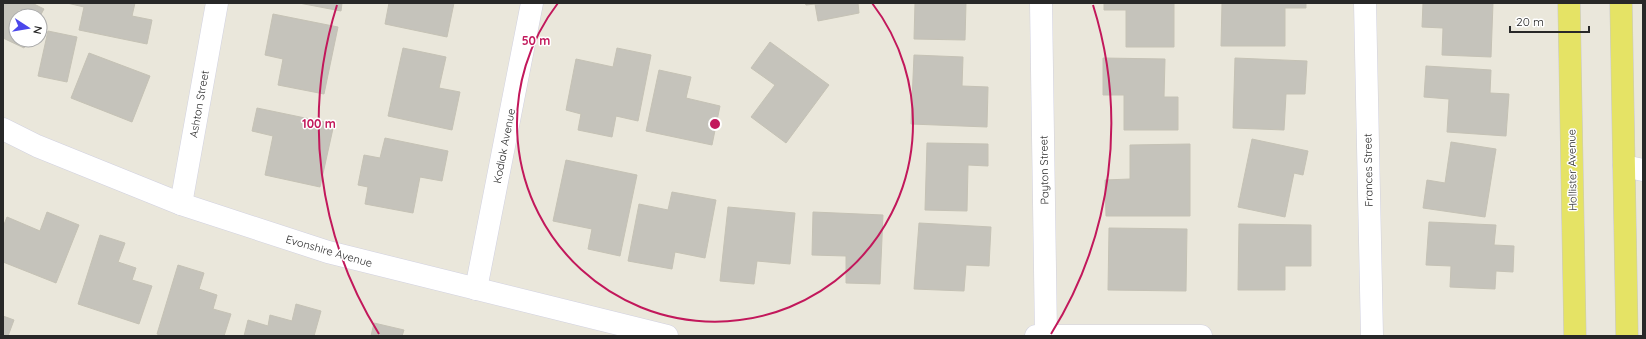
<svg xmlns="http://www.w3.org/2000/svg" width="1646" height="339" viewBox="0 0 1646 339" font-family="Quicksand,sans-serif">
<rect width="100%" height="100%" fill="#eae7db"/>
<!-- building -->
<g fill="#c5c3bb" stroke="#c5c2b5">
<polygon points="3,3 32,3 44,9 40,16 16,16 16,40 28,40 24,48 3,38"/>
<polygon points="67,3 135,3 132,16 152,20 147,44 79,30 84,7"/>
<polygon points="299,3 342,3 341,11"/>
<polygon points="389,3 454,3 447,37 385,24"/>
<polygon points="805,3 858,3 859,13 818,21 815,4 806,5"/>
<polygon points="915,3 966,3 965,40 914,39"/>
<polygon points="1104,3 1174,3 1174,47 1126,47 1126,10 1104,10"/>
<polygon points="1222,3 1306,3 1306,8 1285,8 1285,46 1221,46"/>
<polygon points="1423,3 1493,3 1491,57 1442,55 1443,28 1422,27"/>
<polygon points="273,14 338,27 324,94 278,85 283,59 265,55"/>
<polygon points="48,31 77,37 67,82 38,76"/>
<polygon points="770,42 829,85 786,143 751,117 775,85 751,68"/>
<polygon points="403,48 446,57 439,88 460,92 452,130 388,116"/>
<polygon points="617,48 651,55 638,121 616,116 612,137 578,130 581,114 566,110 576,59 613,67"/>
<polygon points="89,53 150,76 132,122 71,98"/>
<polygon points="914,55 963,57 962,86 988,87 987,127 911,124"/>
<polygon points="1103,58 1165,59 1164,97 1178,97 1178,130 1124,130 1124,95 1103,95"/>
<polygon points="1235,58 1307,61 1305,94 1286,94 1284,130 1233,128"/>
<polygon points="1426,66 1491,70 1490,93 1509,94 1506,136 1447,132 1449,99 1424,97"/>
<polygon points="659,70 691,77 686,98 720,106 712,145 646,131"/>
<polygon points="257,108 334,124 320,187 265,175 273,136 252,131"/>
<polygon points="385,138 448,151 442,181 420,177 413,213 365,204 368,187 358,185 364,155 380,158"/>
<polygon points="1252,139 1308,151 1303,175 1294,173 1285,217 1238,207"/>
<polygon points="1451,142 1496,149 1485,217 1423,208 1427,180 1445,183"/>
<polygon points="927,143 988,144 988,166 968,165 967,211 925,210"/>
<polygon points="1190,144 1190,216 1106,216 1105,180 1130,179 1130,145"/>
<polygon points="566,160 637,175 620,256 588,249 592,229 553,221"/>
<polygon points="672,192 716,200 705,258 675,252 672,269 628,261 639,204 668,210"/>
<polygon points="728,207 795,213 790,264 757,261 754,284 720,281"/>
<polygon points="47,212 79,225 56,283 3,262 3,227 7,217 40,231"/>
<polygon points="813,212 883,215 880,284 846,283 846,256 812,255"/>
<polygon points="1429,222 1496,225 1494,245 1514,246 1513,272 1496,271 1495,289 1450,287 1451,266 1426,265"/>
<polygon points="919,223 991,227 989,266 966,265 964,291 914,289"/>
<polygon points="1239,224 1311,225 1311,266 1285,266 1285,290 1238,290"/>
<polygon points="1109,228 1187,229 1186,291 1108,290"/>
<polygon points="100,235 125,243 118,262 136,268 132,280 152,286 139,324 78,304"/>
<polygon points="178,265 204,273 199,289 217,295 213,309 231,314 224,336 164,336 157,334"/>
<polygon points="296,304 321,311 314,336 244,336 248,320 268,326 270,315 292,321"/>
<polygon points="3,316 14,320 8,336 3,336"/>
<polygon points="374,323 404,330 402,336 371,336"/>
</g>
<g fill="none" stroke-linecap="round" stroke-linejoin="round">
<!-- minor casing -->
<g stroke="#d1d1e0" stroke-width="23">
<g id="minor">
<polyline points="1041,3 1046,336"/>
<polyline points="1365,3 1372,336"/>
<polyline points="3,129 37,146 181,204 328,252 667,336"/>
<polyline points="1624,166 1643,170"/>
<polyline points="181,204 217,3"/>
<polyline points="476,289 532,3"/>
<polyline points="1036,336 1201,336"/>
</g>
</g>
<!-- major casing -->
<g stroke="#c7c7c7" stroke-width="23">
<g id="major">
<polyline points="1569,3 1575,336"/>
<polyline points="1621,3 1627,336"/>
</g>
</g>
<!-- minor -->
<use href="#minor" stroke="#fff" stroke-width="22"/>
<!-- major -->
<use href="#major" stroke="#e5e365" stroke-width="22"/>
</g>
<!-- distance rings -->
<g fill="none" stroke="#c2185b" stroke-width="2">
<path d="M872 3A198 198 0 1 1 558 3"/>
<path d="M379 334A396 396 0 0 1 337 5M1093 5A396 396 0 0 1 1051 334"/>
</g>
<g text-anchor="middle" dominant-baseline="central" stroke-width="3" stroke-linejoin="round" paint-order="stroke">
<!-- street labels -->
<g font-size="11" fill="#282828" stroke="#fff">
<text transform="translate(199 104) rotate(-80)">Ashton Street</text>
<text transform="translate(504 146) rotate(-79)">Kodiak Avenue</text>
<text transform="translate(1044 170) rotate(-91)">Payton Street</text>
<text transform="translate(1368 170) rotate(-91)">Frances Street</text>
<text transform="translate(1572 170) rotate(-91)">Hollister Avenue</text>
<text transform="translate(329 251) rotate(16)">Evonshire Avenue</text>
</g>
</g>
<circle cx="715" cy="124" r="6" fill="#c2185b" stroke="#fff" stroke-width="2"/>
<g font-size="12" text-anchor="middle" font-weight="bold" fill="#c2185b" stroke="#fff" stroke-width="3" stroke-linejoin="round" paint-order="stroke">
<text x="536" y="45">50 m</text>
<text x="319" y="128">100 m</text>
</g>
<!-- border -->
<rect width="1646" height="339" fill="none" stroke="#282828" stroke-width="8"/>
<!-- north arrow -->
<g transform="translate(28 28) rotate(102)"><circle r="19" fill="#ffffff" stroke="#a9a9a9"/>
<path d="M0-3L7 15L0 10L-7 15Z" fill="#4b47eb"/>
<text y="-6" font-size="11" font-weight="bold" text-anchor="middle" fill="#282828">N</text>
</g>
<!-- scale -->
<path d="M1510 26v6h79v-6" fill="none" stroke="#282828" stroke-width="2"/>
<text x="1516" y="26" font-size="12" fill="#282828" stroke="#ffffff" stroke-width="3" paint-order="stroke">20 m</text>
</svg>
